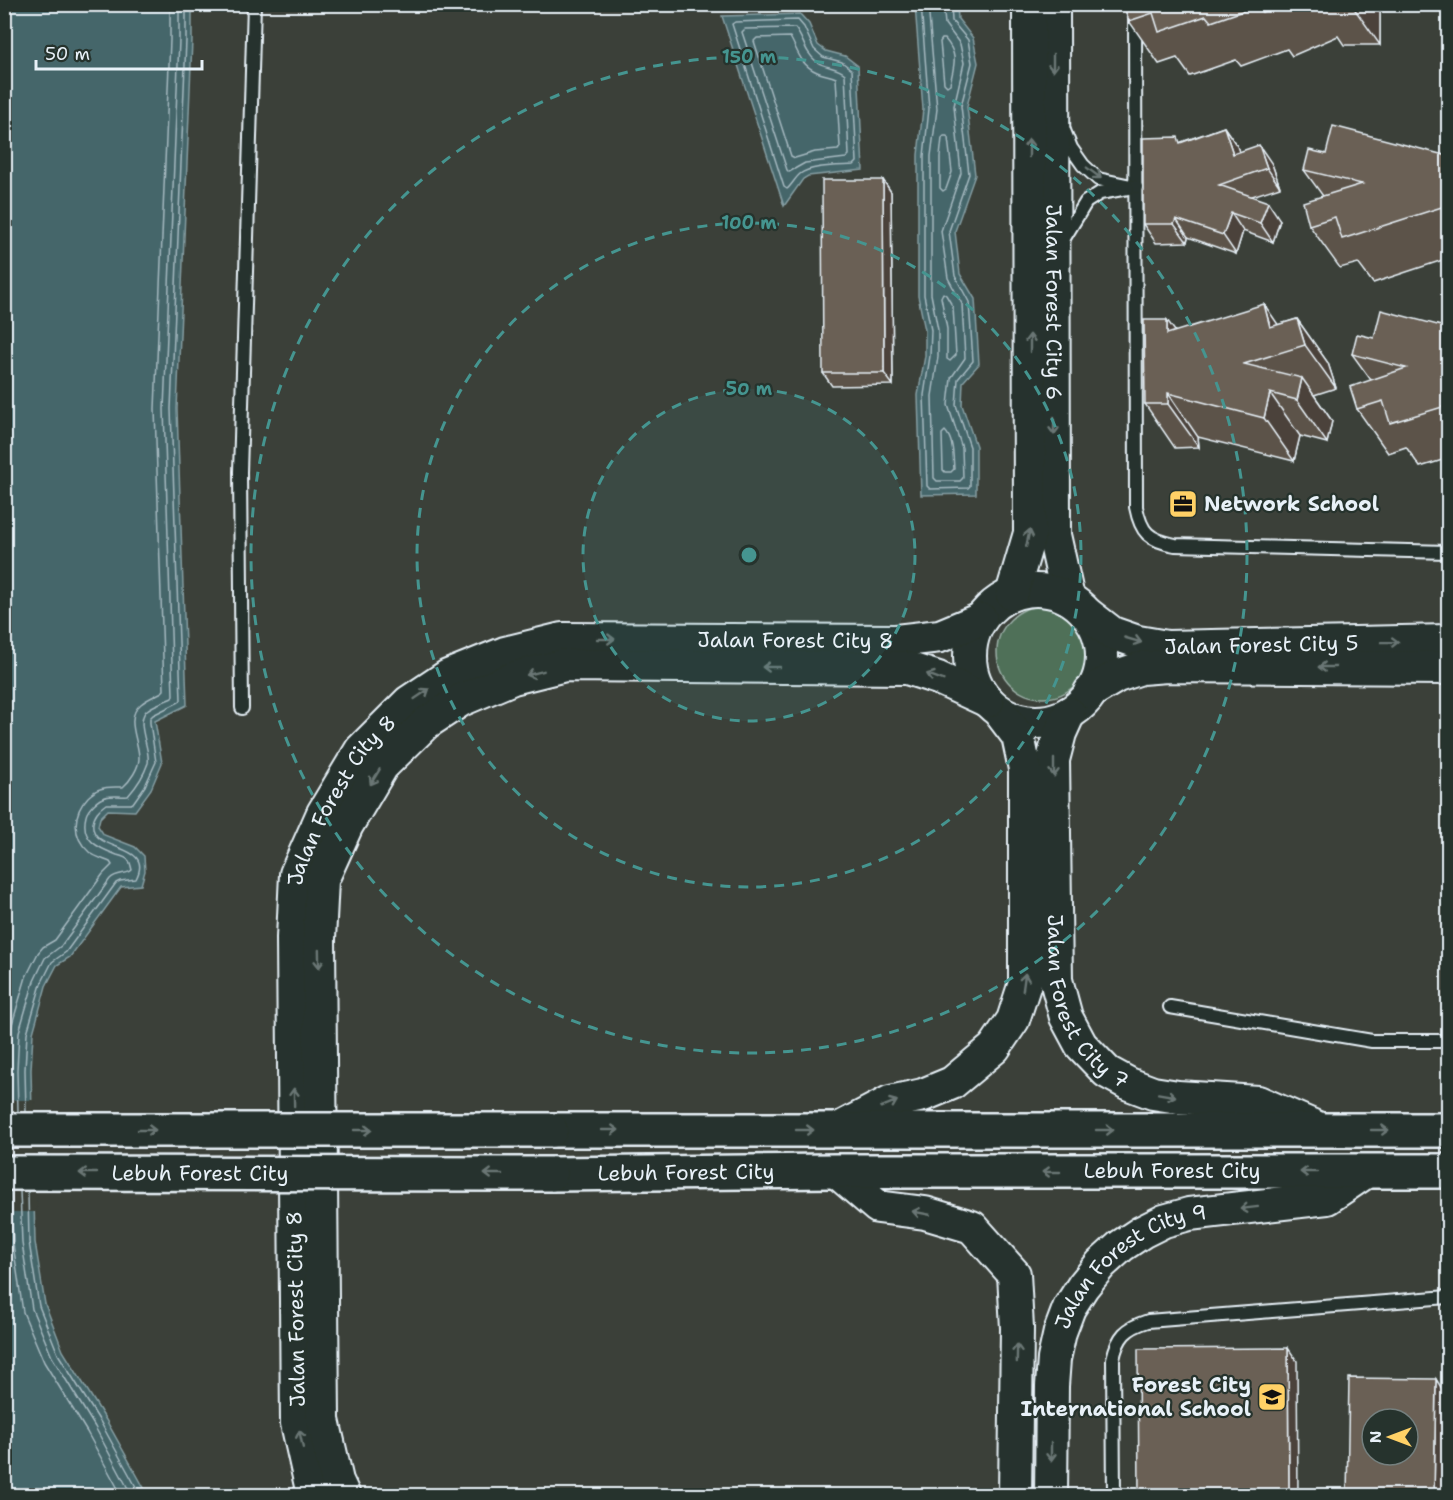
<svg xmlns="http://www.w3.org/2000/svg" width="1453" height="1500" viewBox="0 0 1453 1500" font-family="'Shantell Sans',sans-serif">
<rect width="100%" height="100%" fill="#3b4039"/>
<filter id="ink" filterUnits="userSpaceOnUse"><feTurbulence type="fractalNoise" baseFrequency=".0167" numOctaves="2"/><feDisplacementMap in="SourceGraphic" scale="12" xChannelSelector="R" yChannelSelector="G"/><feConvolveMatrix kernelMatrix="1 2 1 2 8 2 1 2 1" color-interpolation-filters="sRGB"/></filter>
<g filter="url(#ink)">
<!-- green -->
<circle fill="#507059" stroke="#9cb0a8" stroke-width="1.5" cx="1043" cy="652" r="46"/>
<!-- water -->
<g fill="#44666b" stroke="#869ea3" stroke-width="1.5">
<polygon points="5,5 192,5 192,40 177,409 187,705 155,721 162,763 151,789 135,811 108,810 100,818 98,826 104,835 135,847 144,856 145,871 141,885 121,887 70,957 57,965 46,986 33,1033 31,1070 35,1242 45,1304 63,1351 106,1420 148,1495 5,1496"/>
<polygon points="915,5 957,5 958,19 973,38 978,63 967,106 975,175 955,231 960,274 975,299 979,364 963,382 962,405 976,446 976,494 921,495 918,395 925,356 925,330 918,296 918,155 923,109"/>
<polygon points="800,14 809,24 818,45 826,51 845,56 858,66 863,170 808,176 803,179 784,206 722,16"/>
</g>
<!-- pier -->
<polygon fill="#3b4039" points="5,1100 34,1100 37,1212 5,1212"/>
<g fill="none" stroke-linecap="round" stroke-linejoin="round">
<!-- shore -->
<g stroke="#a6b9c0" stroke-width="1.5">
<polyline points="921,4 929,109 924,156 924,295 931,330 930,356 924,395 927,486 930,489 968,488 970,486 970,447 956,405 958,379 973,361 969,302 955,276 949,231 969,174 961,106 972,63 968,40 952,21 951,4"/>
<polyline points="928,4 937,109 931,156 931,294 938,330 938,357 932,396 934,478 937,481 960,481 963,478 962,448 948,405 951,378 965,358 962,304 948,278 941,231 961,173 954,106 964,63 960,44 945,24 943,4"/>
<path d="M 798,20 L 804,27 L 814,49 L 823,57 L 842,62 L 852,70 L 857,162 L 854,165 C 840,166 811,165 800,174 C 795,178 792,185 787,189 L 784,187 L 732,24 L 735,22 Z"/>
<path d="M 795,28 C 804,39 804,52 817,62 C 826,68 837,67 845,74 L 849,155 L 846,158 L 805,163 L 789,172 L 787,170 L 742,32 L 745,29 Z"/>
<path d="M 790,37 C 798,51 800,65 817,72 C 823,75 830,75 836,78 L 840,147 L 838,150 L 815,152 L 795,158 L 791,156 L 754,41 L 757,38 Z"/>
<path d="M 942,39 L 945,39 C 959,55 954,65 950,84 L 947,86 L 944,83 L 940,42 Z"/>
<polygon points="944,136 947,136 948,138 952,172 946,189 943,191 940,188 940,157 942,138"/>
<polygon points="943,293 946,295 953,307 956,355 950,361 947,359 947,329 941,297"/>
<path d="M 945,431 C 954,440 953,457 954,469 L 951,472 L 945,472 L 943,470 L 942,434 Z"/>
<path d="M 9,1112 L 8,1070 L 10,1031 L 26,977 L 38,953 L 43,947 L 55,940 L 103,874 L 112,865 L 110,862 C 103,859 95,857 89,852 C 71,836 73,813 88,797 C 92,794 95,790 100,789 C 107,786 116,787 123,787 C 130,781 139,768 139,758 C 139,740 124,718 141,704 C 147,699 155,696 162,692 L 164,690 L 155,409 L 170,40 L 170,4"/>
<path d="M 18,1112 L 17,1070 L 19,1032 L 34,981 L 45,958 L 61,946 L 110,879 C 117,872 127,875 132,870 C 131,867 131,864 129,861 C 127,858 121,856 117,855 C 98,848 80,840 86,816 C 87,811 90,808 94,804 C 105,793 113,797 128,796 C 136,787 144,775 148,763 C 151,749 135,724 146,711 C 152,705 164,702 172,698 L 173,696 L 164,409 L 179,40 L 179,4"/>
<path d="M 26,1112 L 25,1070 L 27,1033 L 41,984 L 52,962 L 66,952 L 116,883 L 120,881 L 136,879 C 156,841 89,854 93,823 C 94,814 99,809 106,804 L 131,804 L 133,803 L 145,786 L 156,762 L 150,723 L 150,718 L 153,715 L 179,702 L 181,700 L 171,409 L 186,40 L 186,4"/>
<polyline points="11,1191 13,1244 23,1312 44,1362 87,1432 122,1496"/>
<polyline points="20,1191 22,1243 32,1309 52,1357 95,1427 132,1496"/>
<polyline points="28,1191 29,1242 39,1306 58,1354 101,1423 141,1496"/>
</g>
<!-- lane casing -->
<g stroke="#e8f1f8" stroke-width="16">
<g id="lane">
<path d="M 1135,4 L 1136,507 C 1141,533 1149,540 1175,545 L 1448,552"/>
<polyline points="1063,128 1071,148 1083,165 1098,179 1136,187"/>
<polyline points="1061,243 1086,202 1100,193 1128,188"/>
<polyline points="242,708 240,472 254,4"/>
<polyline points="1170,1007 1372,1041 1448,1041"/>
<path d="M 1114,1496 L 1113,1359 C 1118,1336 1126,1328 1148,1321 L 1448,1297"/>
</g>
</g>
<!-- secondary casing -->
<g stroke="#e8f1f8" stroke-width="36">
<g id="secondary">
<path id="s1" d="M 1053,4 L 1054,535 L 1068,598"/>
<circle cx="1036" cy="656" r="66"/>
<polyline points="1012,594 1030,533 1029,4"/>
<path id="s2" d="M 1086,613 L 1112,633 L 1138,642 L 1167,647 L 1448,641"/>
<polyline points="1090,692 1117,676 1141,668 1167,666 1448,668"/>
<path id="s3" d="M 1069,713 L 1060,733 L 1053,760 L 1056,980 L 1066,1017 L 1081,1045 L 1107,1072 L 1129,1084 L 1153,1093 L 1178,1097 L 1258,1102 L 1322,1130"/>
<polyline points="837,1130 890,1102 923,1095 952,1083 994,1048 1013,1020 1025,983 1025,769 1018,736 999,711"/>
<polyline points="836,1171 878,1207 925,1213 972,1227 1014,1274 1017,1328 1015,1496"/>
<path id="s4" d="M 315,1496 L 312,1490 L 297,1423 L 293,938 L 296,874 L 323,813 L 361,750 L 409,702 L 448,676 L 505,653 L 562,639 L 896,641 L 940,636 L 981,619"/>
<polyline points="344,1496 337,1481 323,1420 319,939 322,880 347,825 382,766 426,723 461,700 513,678 565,665 907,668 938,678 988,701"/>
<path id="s5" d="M 1051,1496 L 1052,1386 L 1054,1359 L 1060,1332 L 1069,1308 L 1083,1286 L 1101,1264 L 1121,1246 L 1142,1232 L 1164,1221 L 1189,1214 L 1327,1198 L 1367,1171"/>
</g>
</g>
<!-- primary casing -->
<g stroke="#e8f1f8" stroke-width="38">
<g id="primary">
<polyline points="551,1130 1448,1130"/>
<path id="s6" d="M 551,1174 L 836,1171 L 1448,1171"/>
</g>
</g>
<!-- lane -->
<use href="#lane" stroke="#26332d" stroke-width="12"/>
<!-- secondary -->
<use href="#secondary" stroke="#26332d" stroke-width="32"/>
<!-- primary -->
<use href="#primary" stroke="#26332d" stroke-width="33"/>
<!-- primary-bridge casing -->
<g stroke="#e8f1f8" stroke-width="38" stroke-linecap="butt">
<g id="primary-bridge">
<polyline points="4,1130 551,1130"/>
<path id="s7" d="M 4,1173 L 551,1174"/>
</g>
</g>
<!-- primary-bridge -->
<use href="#primary-bridge" stroke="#26332d" stroke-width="33"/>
</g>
<!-- wall -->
<g fill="#5c5348" stroke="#e8f1f8" stroke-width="1.5">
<polygon points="1123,4 1380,4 1380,45 1344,45 1338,36 1292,56 1287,49 1241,66 1236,60 1190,76 1177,58 1159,64 1129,21"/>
<polygon points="1224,127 1237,146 1239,152 1272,164 1280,187 1252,196 1280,220 1273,242 1243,231 1236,254 1188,237 1187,242 1156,243 1143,224 1181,142"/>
<polygon points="1449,142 1449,258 1373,283 1358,263 1340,268 1309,225 1323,196 1304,170 1326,154 1448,156"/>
<polygon points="883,180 891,192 893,385 832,386 823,373"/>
<polygon points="1297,319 1328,363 1336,388 1314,395 1332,421 1327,443 1300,436 1294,461 1198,437 1199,447 1175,448 1145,404 1175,332 1278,325"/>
<polygon points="1449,328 1449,458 1420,467 1406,447 1388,453 1357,409 1371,380 1352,354 1374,338"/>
</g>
<!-- shaded-wall -->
<g fill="#4b433b" stroke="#e8f1f8" stroke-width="1.5">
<polygon points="1351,4 1380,4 1380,45"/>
<polygon points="1224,127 1237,146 1246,172 1233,154"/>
<polygon points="1259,145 1272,164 1280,187 1267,168"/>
<polygon points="883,180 891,192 893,385 884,373"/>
<polygon points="1268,202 1280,220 1273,242 1260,223"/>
<polygon points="1231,213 1243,231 1236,254 1223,235"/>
<polygon points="1176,219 1188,237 1187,242 1174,224"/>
<polygon points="1264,304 1294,348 1270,327"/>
<polygon points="1297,319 1328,363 1336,388 1305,345"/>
<polygon points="1167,320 1198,363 1167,334"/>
<polygon points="1302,378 1332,421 1327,443 1297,400"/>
<polygon points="1168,393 1198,437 1199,447 1168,404"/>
<polygon points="1270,393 1300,436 1294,461 1264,418"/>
<polygon points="1288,1348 1297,1361 1298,1496 1289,1496"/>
<polygon points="1436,1379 1444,1392 1443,1496 1434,1496"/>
</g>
<!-- building -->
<g fill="#6b6054" stroke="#e8f1f8" stroke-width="1.5" fill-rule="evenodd">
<polygon points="1123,4 1280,4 1262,12 1257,6 1211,22 1206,16 1159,32 1153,13 1129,21"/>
<polygon points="1333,126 1448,156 1449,142 1449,218 1448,205 1342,239 1335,217 1309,225 1303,202 1362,184 1304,170 1309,150 1326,154"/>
<polygon points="1224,127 1233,154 1259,145 1267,168 1219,185 1268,202 1260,223 1231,213 1223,235 1176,219 1174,224 1143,224 1143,138 1178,137 1180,143"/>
<polygon points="822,180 883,180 884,373 823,373"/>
<polygon points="1264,304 1270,327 1297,319 1305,345 1244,364 1302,378 1297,400 1270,393 1264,418 1168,393 1168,404 1145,404 1144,320 1167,320 1167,334"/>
<polygon points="1381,310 1449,328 1449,405 1390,423 1383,401 1357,409 1350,387 1406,368 1352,354 1357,334 1374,338"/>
<polygon points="1288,1348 1289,1496 1139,1496 1138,1349"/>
<path d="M 1349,1378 L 1436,1379 L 1434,1496 L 1347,1496 ZM 1372,1419 L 1408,1419 L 1408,1455 L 1372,1455 Z"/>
</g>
<!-- one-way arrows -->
<defs><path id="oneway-shaft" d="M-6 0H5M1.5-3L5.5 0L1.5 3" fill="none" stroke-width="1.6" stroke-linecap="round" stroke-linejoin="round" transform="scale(1.5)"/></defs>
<g stroke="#6a7674">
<use href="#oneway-shaft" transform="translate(1053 63) rotate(90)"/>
<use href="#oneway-shaft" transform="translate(1029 148) rotate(-90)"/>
<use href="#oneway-shaft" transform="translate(1094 173) rotate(37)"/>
<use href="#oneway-shaft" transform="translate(1030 343) rotate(-90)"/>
<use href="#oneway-shaft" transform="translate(1054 426) rotate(90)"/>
<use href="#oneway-shaft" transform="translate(1028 538) rotate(-78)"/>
<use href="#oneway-shaft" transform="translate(606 639)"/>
<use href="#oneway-shaft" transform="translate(1133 640) rotate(16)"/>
<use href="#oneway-shaft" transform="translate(1390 642) rotate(-1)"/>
<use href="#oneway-shaft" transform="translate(771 667) rotate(-180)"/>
<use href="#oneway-shaft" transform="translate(1327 667) rotate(-180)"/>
<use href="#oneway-shaft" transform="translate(535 673) rotate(166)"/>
<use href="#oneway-shaft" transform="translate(935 677) rotate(-159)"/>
<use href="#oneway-shaft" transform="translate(422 694) rotate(-34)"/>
<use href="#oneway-shaft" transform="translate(1054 768) rotate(90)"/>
<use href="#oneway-shaft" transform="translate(375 777) rotate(121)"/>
<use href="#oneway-shaft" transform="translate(319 959) rotate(89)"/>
<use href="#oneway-shaft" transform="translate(1024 982) rotate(-82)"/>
<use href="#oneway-shaft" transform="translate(1167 1095) rotate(10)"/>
<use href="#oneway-shaft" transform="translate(294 1097) rotate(-91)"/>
<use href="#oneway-shaft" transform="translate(889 1104) rotate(-22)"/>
<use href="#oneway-shaft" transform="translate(147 1130)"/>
<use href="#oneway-shaft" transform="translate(363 1130)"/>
<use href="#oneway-shaft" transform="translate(610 1130)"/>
<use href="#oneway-shaft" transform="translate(805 1130)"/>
<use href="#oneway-shaft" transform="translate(1105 1130)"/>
<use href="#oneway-shaft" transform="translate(1380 1130)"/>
<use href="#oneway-shaft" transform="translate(1051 1172) rotate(180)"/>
<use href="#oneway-shaft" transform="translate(1309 1172) rotate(180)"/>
<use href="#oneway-shaft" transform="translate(88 1173) rotate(-180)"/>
<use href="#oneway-shaft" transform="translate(493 1174) rotate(-180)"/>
<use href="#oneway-shaft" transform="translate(1249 1208) rotate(173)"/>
<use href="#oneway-shaft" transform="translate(921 1213) rotate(-169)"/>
<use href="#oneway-shaft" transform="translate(1017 1353) rotate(-89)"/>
<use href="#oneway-shaft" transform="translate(301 1439) rotate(-102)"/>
<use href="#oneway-shaft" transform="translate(1051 1452) rotate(90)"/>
</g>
</g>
<!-- distance rings -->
<circle cx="749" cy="555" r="166" fill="#459590" fill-opacity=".12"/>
<g fill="none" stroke="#459590" stroke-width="3" stroke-dasharray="10 8">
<circle cx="749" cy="555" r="166"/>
<circle cx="749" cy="555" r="332"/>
<circle cx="749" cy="555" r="498"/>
</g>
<!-- icons -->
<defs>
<g id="office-square" transform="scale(1.5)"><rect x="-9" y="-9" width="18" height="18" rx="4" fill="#ffd166" stroke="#26332d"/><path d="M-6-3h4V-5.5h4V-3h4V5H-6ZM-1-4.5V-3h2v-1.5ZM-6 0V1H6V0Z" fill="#111"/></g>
<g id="school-square" transform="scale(1.5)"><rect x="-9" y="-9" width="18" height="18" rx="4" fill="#ffd166" stroke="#26332d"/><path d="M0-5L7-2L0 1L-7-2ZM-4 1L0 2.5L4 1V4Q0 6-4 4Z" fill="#111"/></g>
</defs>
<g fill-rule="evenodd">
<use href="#office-square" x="1183" y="504"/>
<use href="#school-square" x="1272" y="1397"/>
</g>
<g text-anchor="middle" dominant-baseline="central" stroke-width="4.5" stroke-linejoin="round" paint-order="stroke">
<!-- street labels -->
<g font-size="21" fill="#e8f1f8" stroke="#26332d">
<text stroke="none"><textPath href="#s1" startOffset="298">Jalan Forest City 6</textPath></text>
<text stroke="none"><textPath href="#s4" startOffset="1233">Jalan Forest City 8</textPath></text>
<text stroke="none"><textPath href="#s2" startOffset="184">Jalan Forest City 5</textPath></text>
<text stroke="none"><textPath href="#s4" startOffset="711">Jalan Forest City 8</textPath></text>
<text stroke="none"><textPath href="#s3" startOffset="302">Jalan Forest City 7</textPath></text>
<text stroke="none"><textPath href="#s6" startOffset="621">Lebuh Forest City</textPath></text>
<text stroke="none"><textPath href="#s7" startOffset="196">Lebuh Forest City</textPath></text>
<text stroke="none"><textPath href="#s6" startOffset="135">Lebuh Forest City</textPath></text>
<text stroke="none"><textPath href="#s5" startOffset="267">Jalan Forest City 9</textPath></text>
<text transform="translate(296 1309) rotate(-91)">Jalan Forest City 8</text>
</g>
<!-- poi labels -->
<g font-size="21" font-weight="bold" fill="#e8f1f8" stroke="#26332d" text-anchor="start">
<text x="1204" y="504">Network School</text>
<text x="1251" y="1385" text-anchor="end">Forest City<tspan x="1251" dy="24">International School</tspan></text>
</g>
</g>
<circle cx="749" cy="555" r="9" fill="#459590" stroke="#26332d" stroke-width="3"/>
<g font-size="18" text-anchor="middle" font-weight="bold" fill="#459590" stroke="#26332d" stroke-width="4.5" stroke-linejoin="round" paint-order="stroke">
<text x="749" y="63">150 m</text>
<text x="749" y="229">100 m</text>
<text x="749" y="395">50 m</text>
</g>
<!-- margin -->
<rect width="1453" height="1500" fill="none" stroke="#26332d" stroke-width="24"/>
<rect x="12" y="12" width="1429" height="1476" fill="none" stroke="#e8f1f8" stroke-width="2" filter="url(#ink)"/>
<!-- north arrow -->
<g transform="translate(1390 1437) rotate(270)"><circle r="28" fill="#26332d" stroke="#747f7e" stroke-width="1.5"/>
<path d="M0-4.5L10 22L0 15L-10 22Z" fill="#ffd166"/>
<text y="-9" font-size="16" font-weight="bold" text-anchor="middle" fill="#e8f1f8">N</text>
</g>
<!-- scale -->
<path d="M36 60v9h166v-9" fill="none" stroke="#e8f1f8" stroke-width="3"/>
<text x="45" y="60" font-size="18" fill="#e8f1f8" stroke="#26332d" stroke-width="4.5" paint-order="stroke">50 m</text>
</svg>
